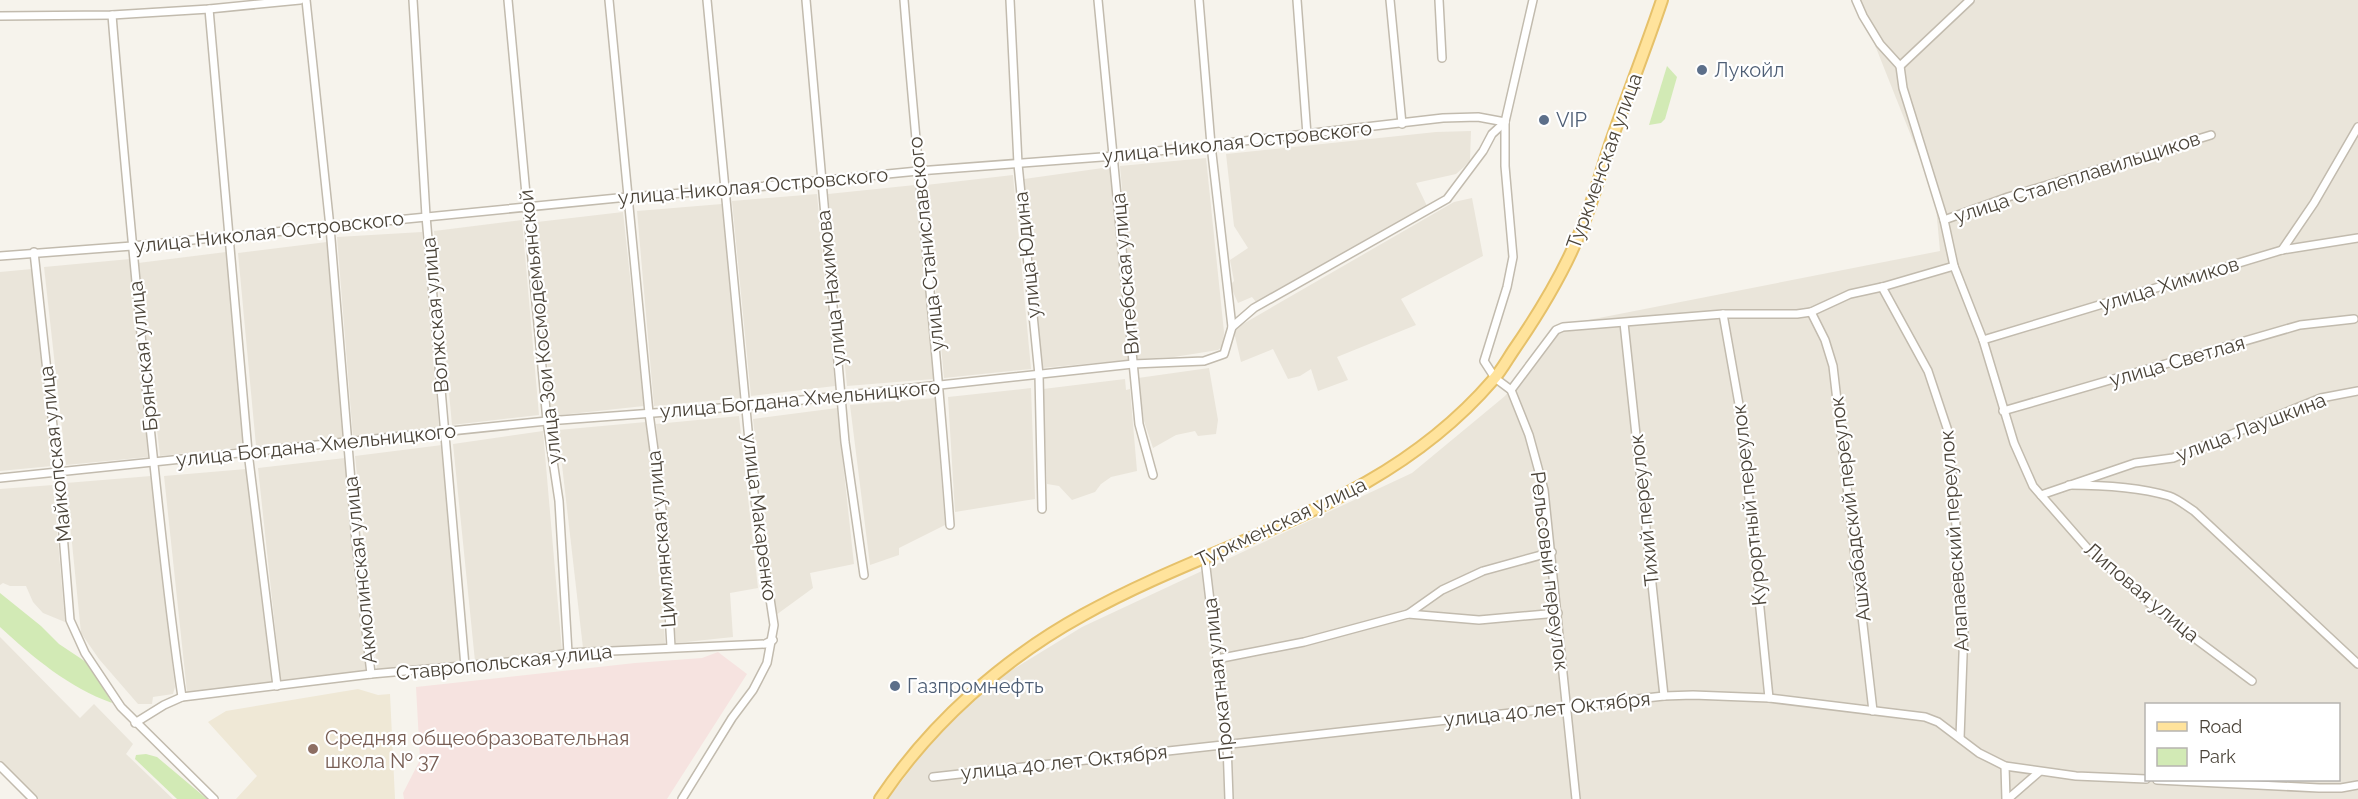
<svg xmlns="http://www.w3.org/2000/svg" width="2358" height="799" viewBox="0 0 2358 799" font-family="Raleway,sans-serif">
<rect width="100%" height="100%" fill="#f6f3ec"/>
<!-- residential -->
<g fill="#eae5da" fill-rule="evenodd">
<path d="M 1857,0 L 2358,0 L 2358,799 L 888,799 L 938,733 L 994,681 L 1082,627 L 1412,473 L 1505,396 L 1558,326 L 1940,251 L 1935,196 ZM 2146,704 L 2338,704 L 2338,780 L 2146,780 Z"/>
<polygon points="1471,131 1470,160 1464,167 1456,174 1416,183 1427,206 1256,302 1252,297 1238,303 1230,285 1234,281 1230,260 1248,248 1234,226 1226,154 1436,132"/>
<polygon points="1206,158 1224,332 1223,346 1218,350 1174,357 1137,359 1120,166"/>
<polygon points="1110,167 1128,360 1042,368 1024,179"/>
<polygon points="1013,175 1031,369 944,378 926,185"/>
<polygon points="915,185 934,379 847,386 828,194"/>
<polygon points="817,194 835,386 751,396 732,201"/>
<polygon points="1472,198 1483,256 1401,299 1416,325 1337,357 1348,380 1318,391 1311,369 1300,376 1288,379 1273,349 1241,362 1234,332 1236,328 1454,202"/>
<polygon points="722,204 740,398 654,406 637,211"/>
<polygon points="623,212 644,406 551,416 537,222"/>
<polygon points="522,220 539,415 452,425 434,231"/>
<polygon points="422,232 439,427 353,437 337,237"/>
<polygon points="327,242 343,438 256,446 238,253"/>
<polygon points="226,252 243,447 160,456 138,263"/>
<polygon points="130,259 148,457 66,465 44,267"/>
<polygon points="32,269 52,466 0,471 0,272"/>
<polygon points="1209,368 1218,420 1216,434 1198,436 1195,431 1176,435 1153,448 1144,421 1138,378"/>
<polygon points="1125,379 1126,390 1130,389 1137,471 1111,477 1101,484 1095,492 1072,500 1059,486 1047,484 1043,389"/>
<polygon points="1031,388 1035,499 955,512 948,397"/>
<polygon points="935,398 945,525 899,548 899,555 870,565 850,405"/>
<polygon points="837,408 854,564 810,573 813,588 776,615 753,419"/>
<polygon points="739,416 758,588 730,593 733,637 676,643 656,424"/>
<polygon points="646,422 659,525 665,644 583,648 558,430"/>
<polygon points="543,431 562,651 475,661 453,444"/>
<polygon points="442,445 462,664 377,671 355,456"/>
<polygon points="345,458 366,673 281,683 258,468"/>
<polygon points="246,469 272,683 187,692 164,476"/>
<polygon points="151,476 175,687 173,694 153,697 152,704 138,704 99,659 81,633 66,483"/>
<polygon points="53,485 65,622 43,613 33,602 26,586 10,586 3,583 0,585 0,489"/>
<polygon points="0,637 80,718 94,704 133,744 126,754 173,799 38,799 0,762"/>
</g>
<!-- education -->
<polygon fill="#efe8d6" points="358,689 378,695 390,694 395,799 236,799 257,776 208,722 226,711"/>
<!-- medical -->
<polygon fill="#f6e3e0" points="718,652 747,674 667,799 404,799 403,793 420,760 416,687 635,663 702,658"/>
<!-- green -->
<g fill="#d2eab5">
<polygon points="1667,66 1677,77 1665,119 1661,123 1649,125"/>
<path d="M 0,593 L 41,626 L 59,644 L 89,664 L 112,703 C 68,687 34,658 0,627 Z"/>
<polygon points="146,754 157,757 207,799 177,799 135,759 136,755"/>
</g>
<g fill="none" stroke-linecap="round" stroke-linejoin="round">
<!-- street casing -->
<g stroke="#c2bbae" stroke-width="10">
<g id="street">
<polyline points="306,0 330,227 356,542 371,674"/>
<polyline points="413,0 426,216 465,666"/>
<polyline points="508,0 547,421 559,501 568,653"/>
<polyline points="609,0 649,413 664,525 671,647"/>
<polyline points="806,0 845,442 864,575"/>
<path d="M 904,0 C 918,175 937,350 950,525"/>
<polyline points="1010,0 1018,164 1039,375 1042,509"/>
<polyline points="1098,0 1139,424 1153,475"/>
<polyline points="1199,0 1211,145 1232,327"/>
<polyline points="1297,0 1307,135"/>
<polyline points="1390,0 1402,124"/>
<polyline points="1439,0 1442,58"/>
<polyline points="1533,0 1505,122 1505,166 1513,257 1507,287 1484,361 1495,378 1511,390 1529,435 1544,490 1576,799"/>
<polyline points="1856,0 1863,16 1880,44 1900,66 1903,88 1944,220 1954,266 1983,340 2014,443 2033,486 2089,550 2158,611 2252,681"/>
<polyline points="209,9 248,452 277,686"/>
<path d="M 112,15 C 123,149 136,283 149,417 C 159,511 168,604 182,697"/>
<polyline points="0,16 112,15 209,9 300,0"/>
<polyline points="1900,66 1970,0"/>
<polyline points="1944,220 2008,197 2211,135"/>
<polyline points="2282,250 2314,203 2358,127"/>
<polyline points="34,252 58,472 70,620 85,653 121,707 214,799"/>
<polyline points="0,256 132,246 628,197 725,190 918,171 1115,156 1443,118 1478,117 1505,122"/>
<polyline points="1882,287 1928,371 1949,434 1956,526 1957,590 1964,628 1960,738"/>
<polyline points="1811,312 1825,340 1833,366 1873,711"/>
<polyline points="1723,314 1740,410 1769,698"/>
<polyline points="1624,323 1664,696"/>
<polyline points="1983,340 2282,250 2358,238"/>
<polyline points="1511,390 1556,330 1563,327 1723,314 1797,314 1811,312 1850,294 1882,287 1954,266"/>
<polyline points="2003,411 2300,325 2354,319"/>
<polyline points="0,478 547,421 747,406 1133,364 1204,361 1224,354 1232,327 1254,308 1447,199 1483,151 1492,134 1505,122"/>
<path d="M 2069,485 C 2102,485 2138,487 2169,496 C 2178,499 2186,506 2194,511 L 2358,664"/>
<polyline points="2041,495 2135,463 2173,458 2321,398 2358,391"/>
<polyline points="1205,559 1227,744 1229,799"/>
<polyline points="1408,614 1479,620 1558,613"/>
<polyline points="1217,659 1304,642 1408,614 1442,590 1483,571 1552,552"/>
<polyline points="135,723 164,705 182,697 371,674 530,660 568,653 765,644 773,640"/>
<polyline points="0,766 33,799"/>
<polyline points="2005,766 2006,799"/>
<polyline points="933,777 1664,696 1693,695 1769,698 1925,717 1938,722 1979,753 2005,766 2076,776 2146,779"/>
<polyline points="2157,780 2319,788 2341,788 2358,785"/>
<polyline points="682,799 732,718 753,690 767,663 774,625 754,493 707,0"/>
<polyline points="2008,799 2039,772"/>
</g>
</g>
<!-- primary casing -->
<g stroke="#e6c16a" stroke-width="14">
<path id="primary" d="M 880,799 C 931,723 1003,659 1083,615 C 1225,536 1381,510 1493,380 C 1501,371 1507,360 1513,351 C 1542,309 1569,264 1586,217 C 1597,189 1604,160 1614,133 C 1630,88 1647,45 1662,0"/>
</g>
<!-- street -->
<use href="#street" stroke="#fff" stroke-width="7"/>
<!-- primary -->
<use href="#primary" stroke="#ffe39c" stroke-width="10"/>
</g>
<!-- markers -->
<g fill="#5c6f8a" stroke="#fff" stroke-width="2">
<circle cx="1702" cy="70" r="6"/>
<circle cx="1544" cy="120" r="6"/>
<circle cx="895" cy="686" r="6"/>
</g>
<circle fill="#8d6e63" stroke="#fff" stroke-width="2" cx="313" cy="749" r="6"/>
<g text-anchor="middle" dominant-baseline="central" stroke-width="4.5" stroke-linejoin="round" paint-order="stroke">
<!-- service labels -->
<g font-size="20" fill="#4e5e75" stroke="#fff" text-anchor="start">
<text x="1714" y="70">Лукойл</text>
<text x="1556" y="120">VIP</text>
<text x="907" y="686">Газпромнефть</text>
</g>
<!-- street labels -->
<g font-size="20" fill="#4b4439" stroke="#fff">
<text transform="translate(1237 142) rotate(-6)">улица Николая Островского</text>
<text transform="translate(1604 161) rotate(-70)">Туркменская улица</text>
<text transform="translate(2077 177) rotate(-18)">улица Сталеплавильщиков</text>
<text transform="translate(753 186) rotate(-5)">улица Николая Островского</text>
<text transform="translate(269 232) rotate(-6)">улица Николая Островского</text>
<text transform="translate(926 244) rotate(-96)">улица Станиславского</text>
<text transform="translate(1027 255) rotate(-96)">улица Юдина</text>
<text transform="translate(1125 274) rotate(-95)">Витебская улица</text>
<text transform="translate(2169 284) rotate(-17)">улица Химиков</text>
<text transform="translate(831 288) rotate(-96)">улица Нахимова</text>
<text transform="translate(435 315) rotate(-95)">Волжская улица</text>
<text transform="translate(540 327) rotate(-96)">улица Зои Космодемьянской</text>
<text transform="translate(143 356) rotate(-96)">Брянская улица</text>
<text transform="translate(2177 361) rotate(-16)">улица Светлая</text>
<text transform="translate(800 399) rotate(-5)">улица Богдана Хмельницкого</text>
<text transform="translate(2251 427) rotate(-21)">улица Лаушкина</text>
<text transform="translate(316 445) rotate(-6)">улица Богдана Хмельницкого</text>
<text transform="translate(55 454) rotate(-96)">Майкопская улица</text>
<text transform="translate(1749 505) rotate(-96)">Курортный переулок</text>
<text transform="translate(1850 509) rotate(-97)">Ашхабадский переулок</text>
<text transform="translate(1644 510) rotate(-96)">Тихий переулок</text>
<text transform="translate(760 517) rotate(83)">улица Макаренко</text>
<text transform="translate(1281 522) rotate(-25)">Туркменская улица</text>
<text transform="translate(661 539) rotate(-95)">Цимлянская улица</text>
<text transform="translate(1954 541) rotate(-94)">Алапаевский переулок</text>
<text transform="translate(360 570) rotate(-96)">Акмолинская улица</text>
<text transform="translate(1550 571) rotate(83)">Рельсовый переулок</text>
<text transform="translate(2142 592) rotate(40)">Липовая улица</text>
<text transform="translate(504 662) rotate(-6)">Ставропольская улица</text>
<text transform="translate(1218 679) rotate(-96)">Прокатная улица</text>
<text transform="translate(1547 709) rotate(-6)">улица 40 лет Октября</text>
<text transform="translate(1064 762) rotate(-6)">улица 40 лет Октября</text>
</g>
<!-- education labels -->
<g font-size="20" fill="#785e54" stroke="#fff" text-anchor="start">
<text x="325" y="738">Средняя общеобразовательная<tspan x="325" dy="23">школа № 37</tspan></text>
</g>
</g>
<!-- legend -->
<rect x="2145" y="703" width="195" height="78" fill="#ffffff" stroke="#b7b4b0" stroke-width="1.5"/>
<rect x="2157" y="722" width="30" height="9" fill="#ffe39c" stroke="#b7b4b0" stroke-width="1.5"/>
<text x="2199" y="733" font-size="18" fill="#4b4439">Road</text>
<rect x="2157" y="748" width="30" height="18" fill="#d2eab5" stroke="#b7b4b0" stroke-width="1.5"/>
<text x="2199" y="763" font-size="18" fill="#4b4439">Park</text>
</svg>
